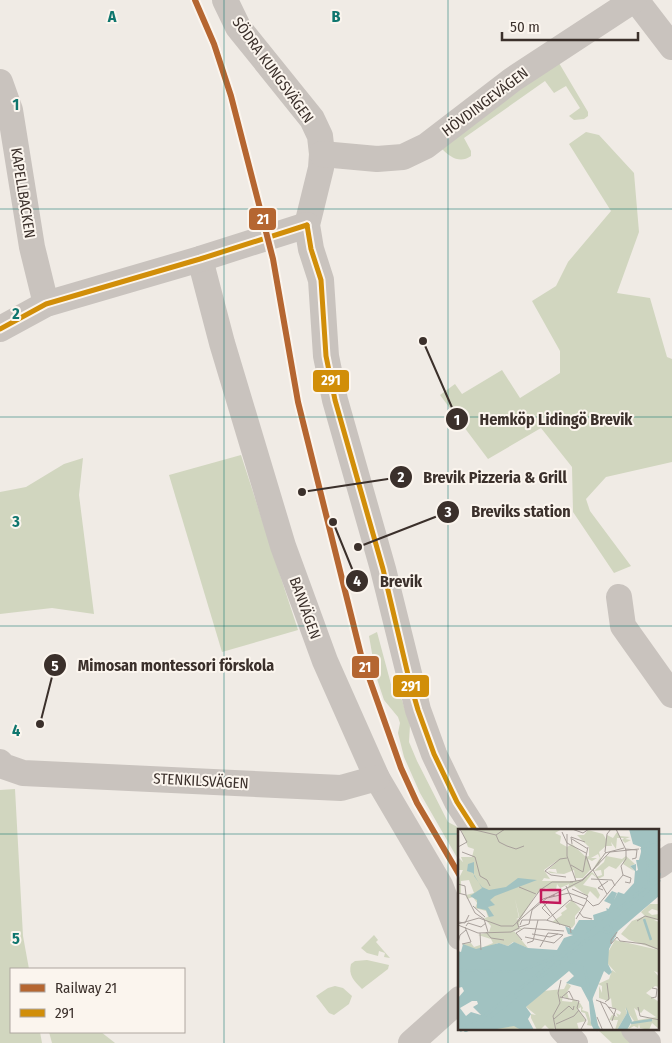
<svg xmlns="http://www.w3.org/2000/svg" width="672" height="1043" viewBox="0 0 672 1043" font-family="'Fira Sans Condensed',sans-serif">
<rect width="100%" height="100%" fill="#f0ebe5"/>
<!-- green -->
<g fill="#d1d6bf">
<path d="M 559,63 L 588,112 L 588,116 L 584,119 L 574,120 L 569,116 L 580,108 L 566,86 L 554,93 L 545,81 L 464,138 L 471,151 L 471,156 C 460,164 450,157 442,149 L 442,141 Z"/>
<polygon points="586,132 599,135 634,173 639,232 617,293 650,298 667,357 672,359 672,462 606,477 586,499 590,511 631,566 614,573 573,512 572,467 541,428 488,459 440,395 455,384 462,394 502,370 520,398 560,373 560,351 532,301 556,286 568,262 611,211 569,144"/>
<polygon points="241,455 298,630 222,652 169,475"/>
<polygon points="83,458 79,495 94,614 52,608 0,614 0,492 26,487 64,464"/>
<polygon points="377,632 392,688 402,700 410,725 409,742 417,761 448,822 463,830 460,830 459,861 420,793 404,757 398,733 400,723 398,717 384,700 376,676 369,636"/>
<polygon points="15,789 23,936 29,969 11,969 11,1032 40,1032 42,1043 0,1043 0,790"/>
<polygon points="374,935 378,940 376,942 390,958 384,957 385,953 379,951 378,956 367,953 361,948"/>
<path d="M 367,960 L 389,965 L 388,969 L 362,989 C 354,981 348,975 351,964 L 355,961 Z"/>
<polygon points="335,986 343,988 352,996 349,1004 334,1015 329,1013 316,996 328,988"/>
<polygon points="597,1029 621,1029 634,1043 612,1043"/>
<polygon points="49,1032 101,1032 115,1043 52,1043"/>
</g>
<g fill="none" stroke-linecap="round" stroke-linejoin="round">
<!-- minor -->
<g stroke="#c9c3be" stroke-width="26">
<polyline points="225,0 238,27 312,119 320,136 322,154 321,168 307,225 311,249 321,280 326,356 335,400 383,569 418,710 434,754 457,802 475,830"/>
<polyline points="636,0 672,47"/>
<polyline points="0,82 10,110 32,247 46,304"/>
<polyline points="322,154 377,159 403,157 426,146 512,80 634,0"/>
<polyline points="200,259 222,343 283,546 325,661 377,778 440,885 460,937"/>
<polyline points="0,329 46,304 200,259 307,225"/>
<polyline points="619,597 623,626 672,695"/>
<polyline points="0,762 3,766 23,773 341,788 377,778"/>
<polyline points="658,866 672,856"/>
<polyline points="562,1029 575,1043"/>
<polyline points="634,1029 648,1043"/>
<polyline points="411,1043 460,999"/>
</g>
<!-- bus-1 casing -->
<g stroke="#fbf5ee" stroke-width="9">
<g id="bus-1">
<polyline points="307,225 311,249 321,280 326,356 335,400 383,569 409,679 418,710 434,754 457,802 475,830"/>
<polyline points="0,329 46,304 200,259 307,225"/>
</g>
</g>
<!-- bus-1 -->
<use href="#bus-1" stroke="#d18e09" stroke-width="5"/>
<!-- rail-1 casing -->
<g stroke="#fbf5ee" stroke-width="10">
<polyline id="rail-1" points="195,0 214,44 231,96 273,259 298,402 361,655 401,768 417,803 460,876"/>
</g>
<!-- rail-1 -->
<use href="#rail-1" stroke="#b56631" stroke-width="6"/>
</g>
<!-- grid -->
<path fill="none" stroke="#0f766e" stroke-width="1" stroke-opacity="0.55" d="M 224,0 L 224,1043M 448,0 L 448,1043M 0,209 L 672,209M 0,417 L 672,417M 0,626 L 672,626M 0,834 L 460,834M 658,834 L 672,834"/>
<g text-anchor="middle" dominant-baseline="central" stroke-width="4" stroke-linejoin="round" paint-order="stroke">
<!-- street labels -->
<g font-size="15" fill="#3b302b" stroke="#fbf5ee">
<text transform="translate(273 70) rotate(54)">SÖDRA KUNGSVÄGEN</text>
<text transform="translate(485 102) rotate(-37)">HÖVDINGEVÄGEN</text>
<text transform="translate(23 193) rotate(81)">KAPELLBACKEN</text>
<text transform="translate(305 608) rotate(70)">BANVÄGEN</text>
<text transform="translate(201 781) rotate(3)">STENKILSVÄGEN</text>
</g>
</g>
<!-- overview -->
<g transform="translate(458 829)">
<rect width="201" height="201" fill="#f0ebe5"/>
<path d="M 3,0 L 104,0 L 97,4 L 103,7 L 102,14 L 109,18 L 114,15 L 128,28 L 131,27 L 131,18 L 119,6 L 126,6 L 130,1 L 145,5 L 148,10 L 149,6 L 155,9 L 159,3 L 162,7 L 172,8 L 167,10 L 173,11 L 167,14 L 164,11 L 166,9 L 159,9 L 158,20 L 153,13 L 154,17 L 148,17 L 141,23 L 143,31 L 141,36 L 135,40 L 142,29 L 140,25 L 133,29 L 139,29 L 134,32 L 130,30 L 133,40 L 125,49 L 117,49 L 116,41 L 106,45 L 92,44 L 90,42 L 99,44 L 98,40 L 91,40 L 100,31 L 86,41 L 92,50 L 86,49 L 84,52 L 120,52 L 130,47 L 129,46 L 133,42 L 131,45 L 134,43 L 137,46 L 138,48 L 144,46 L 143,41 L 136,42 L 146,33 L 148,27 L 164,30 L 168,27 L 177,35 L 172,37 L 176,42 L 165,35 L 166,31 L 158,40 L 151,37 L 146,41 L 146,47 L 140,50 L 134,45 L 125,56 L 138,59 L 142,66 L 140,70 L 132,62 L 129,67 L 116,57 L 110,60 L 111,55 L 102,59 L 99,55 L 98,61 L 88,59 L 78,65 L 62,91 L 57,70 L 61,89 L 58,90 L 62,91 L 60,99 L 65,99 L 51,104 L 56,102 L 70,119 L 55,113 L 50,117 L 40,114 L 25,120 L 16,120 L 4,115 L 13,114 L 16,118 L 22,116 L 23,119 L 35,114 L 33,110 L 20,106 L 31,103 L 33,97 L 26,89 L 30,88 L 28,82 L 17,79 L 19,74 L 15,68 L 9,70 L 8,66 L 16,64 L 11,51 L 3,52 L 3,64 L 0,64 L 0,51 L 5,41 L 0,41 L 0,28 L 5,33 L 3,28 L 14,28 L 16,20 L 10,18 ZM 114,71 L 123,80 L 117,87 L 117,95 L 114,99 L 94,93 L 104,86 L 103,84 L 109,80 L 107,77 ZM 192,75 L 201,75 L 201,82 L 194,80 L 190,83 L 194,86 L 201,85 L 201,91 L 196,91 L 201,93 L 201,121 L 171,111 L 163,105 L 174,92 L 187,87 L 183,83 ZM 157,111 L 201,121 L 201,144 L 196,142 L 201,148 L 201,158 L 197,157 L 188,164 L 201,173 L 201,200 L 194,194 L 191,201 L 182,199 L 181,195 L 180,199 L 176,197 L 169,201 L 176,192 L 167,179 L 169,184 L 159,201 L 157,201 L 160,191 L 151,191 L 154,186 L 160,188 L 158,184 L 162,186 L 163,183 L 154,178 L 153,169 L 150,172 L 141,169 L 141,157 L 144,164 L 144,157 L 140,155 L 151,150 L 154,141 L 158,144 L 150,135 L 149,125 ZM 176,179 L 183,184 L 186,180 L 198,188 L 180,191 ZM 109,154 L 113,157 L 109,163 L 111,171 L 105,167 L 104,172 L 114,173 L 115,170 L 122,174 L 125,179 L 124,181 L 130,183 L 134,197 L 129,196 L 130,192 L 127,184 L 123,183 L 123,178 L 120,180 L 128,192 L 119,194 L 121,201 L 98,201 L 98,199 L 92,201 L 87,196 L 82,201 L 11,202 L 32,190 L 45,175 L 71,200 L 79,201 L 73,189 L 73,185 L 78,186 L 68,178 L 85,162 L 106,160 Z" fill="#d1d6bf" fill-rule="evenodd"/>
<path d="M 171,0 L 201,0 L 201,67 L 160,102 L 151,120 L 150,135 L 154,143 L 151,146 L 146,142 L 134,171 L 138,193 L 143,201 L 136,201 L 133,195 L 131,173 L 123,158 L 108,154 L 116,147 L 111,142 L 68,178 L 73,185 L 70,190 L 76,201 L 63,201 L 56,197 L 33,201 L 0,201 L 0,169 L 6,162 L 4,158 L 0,159 L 0,122 L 3,123 L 5,115 L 18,120 L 41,114 L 50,117 L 56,113 L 70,119 L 99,121 L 106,109 L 115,106 L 110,105 L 107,97 L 115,101 L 121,91 L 136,91 L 135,86 L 150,81 L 153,75 L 146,72 L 154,62 L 159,64 L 156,71 L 160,63 L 166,65 L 176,54 L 177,42 L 172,37 L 178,35 L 178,42 L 180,41 L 178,31 L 181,31 L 183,23 L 183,18 L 175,15 ZM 14,172 L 19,172 L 20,175 L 15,178 L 23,186 L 13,183 L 8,187 L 2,179 ZM 16,33 L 16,47 L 24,58 L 31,61 L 48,58 L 60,49 L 79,51 L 37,67 L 32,71 L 37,76 L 30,78 L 36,87 L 31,88 L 28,81 L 19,79 L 19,71 L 12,67 L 24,59 L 15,44 L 9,42 L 10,35 ZM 168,178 L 174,192 L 169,201 L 159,201 L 169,184 Z" fill="#a1c2c1" fill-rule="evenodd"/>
<path fill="none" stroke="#a1c2c1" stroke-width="2.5" d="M 183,18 L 202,10M 186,18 L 202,15M 188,24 L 202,46M 186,90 L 193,111M 153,91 L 150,81 L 158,84M 142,101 L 156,106 L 151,93M 105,131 L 126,136 L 140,202M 0,141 L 62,143 L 99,127M 74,150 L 202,46M 50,172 L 103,133M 173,194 L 194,191M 0,200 L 26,187 L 202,51M 2,202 L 31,187M 6,202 L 28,190 L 56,166M 8,202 L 29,191 L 191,61 L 189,26 L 183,19"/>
<path fill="none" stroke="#a8a09b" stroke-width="1" d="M 13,0 L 38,6 L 47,0M 114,0 L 125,4 L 131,0M 104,3 L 109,14 L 128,24M 109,5 L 109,27 L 118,52M 38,6 L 41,13 L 49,17 L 58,20 L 66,17M 114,10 L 130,20M 114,15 L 113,8 L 127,13M 0,18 L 9,13 L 2,0M 130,18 L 128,27 L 133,41M 167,20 L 179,21 L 178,29 L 174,30M 4,23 L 17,28 L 22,47 L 29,51 L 32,57M 147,23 L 149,5 L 153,0M 147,24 L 166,19M 113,36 L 125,43 L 128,27M 135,41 L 149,65M 135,41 L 148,23M 87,42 L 102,30 L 109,29M 87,42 L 93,46 L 108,48M 165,46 L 173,49 L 172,54 L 167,53M 133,50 L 154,51 L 157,57M 112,53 L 124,51 L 137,39M 0,55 L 7,57 L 8,66M 108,57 L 114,71M 61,58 L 78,65M 114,60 L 130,67 L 128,70M 145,61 L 140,59 L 150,52M 0,64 L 8,66 L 17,84 L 26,90 L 30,103M 91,68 L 125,51 L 152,23 L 181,20M 84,72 L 102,96M 91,72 L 84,79 L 92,87M 15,77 L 27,88M 121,83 L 125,88 L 134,90M 118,90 L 126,77M 89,91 L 112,71 L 126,77 L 129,71M 179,92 L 187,87 L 202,91M 0,93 L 7,94 L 11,86M 0,95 L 21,89 L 43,97 L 55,97 L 85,70 L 97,66M 0,96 L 20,104 L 53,103 L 61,99 L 59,93 L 82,61 L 94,53 L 115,53M 62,96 L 64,91 L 88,91 L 112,98 L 113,104M 8,97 L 10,94 L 23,98 L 28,94M 61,98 L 71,95 L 74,81 L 89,69 L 111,64 L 128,70 L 135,77 L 141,75 L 165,46 L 163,37 L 168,30 L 168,21 L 158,0M 28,103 L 33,109 L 46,111M 159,103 L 153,111 L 153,115 L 159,108 L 162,112 L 187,115 L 202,121M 22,104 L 23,121M 74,105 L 92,108 L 100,105M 67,108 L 96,114 L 105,106 L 100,105M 64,111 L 58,104 L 66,99 L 106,102M 0,114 L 2,106 L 8,101M 69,114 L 75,112 L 80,91M 4,115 L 13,113 L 7,98M 82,118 L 90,104 L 100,105M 102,168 L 121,172 L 119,179 L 128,191 L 122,202M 104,168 L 111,162 L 115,170M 193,169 L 198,168 L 199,160 L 194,159M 138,171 L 148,175 L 157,187M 142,172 L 156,202M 147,173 L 151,170 L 149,154M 150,178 L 158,180 L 154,192M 180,178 L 182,187 L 202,191M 139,188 L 145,202M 96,190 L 111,177 L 115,181 L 116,177M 98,195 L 116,187 L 121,181M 98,202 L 95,187 L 102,174 L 100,164 L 103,151"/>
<path fill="#c2185b" fill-opacity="0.15" stroke="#c2185b" stroke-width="2.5" d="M 83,61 L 102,61 L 102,74 L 83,73 Z"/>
<rect width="201" height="201" fill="none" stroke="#3b302b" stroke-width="2.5"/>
</g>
<g font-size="16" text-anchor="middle" font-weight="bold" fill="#0f766e" stroke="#fbf5ee" stroke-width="4" stroke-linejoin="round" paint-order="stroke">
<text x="112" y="22">A</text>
<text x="336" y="22">B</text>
<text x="16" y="110">1</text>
<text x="16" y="319">2</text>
<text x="16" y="527">3</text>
<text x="16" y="736">4</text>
<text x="16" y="944">5</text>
</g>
<!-- callouts -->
<path fill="none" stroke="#3b302b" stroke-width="2" d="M423 341L457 419M302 492L401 477M358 547L448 512M333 522L357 581M40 724L55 665"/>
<g fill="#3b302b" stroke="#fbf5ee" stroke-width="2">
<circle cx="423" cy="341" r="5"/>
<circle cx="302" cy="492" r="5"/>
<circle cx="358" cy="547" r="5"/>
<circle cx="333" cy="522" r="5"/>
<circle cx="40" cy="724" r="5"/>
<circle cx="457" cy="419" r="12"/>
<circle cx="401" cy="477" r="12"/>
<circle cx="448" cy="512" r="12"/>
<circle cx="357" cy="581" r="12"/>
<circle cx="55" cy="665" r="12"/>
</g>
<g font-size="15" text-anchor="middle" font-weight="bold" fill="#fff">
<text x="457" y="425">1</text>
<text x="401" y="482">2</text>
<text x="448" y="517">3</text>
<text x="357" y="586">4</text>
<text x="55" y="671">5</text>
</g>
<g font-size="16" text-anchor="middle" font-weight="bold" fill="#3b302b" stroke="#fbf5ee" stroke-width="4" stroke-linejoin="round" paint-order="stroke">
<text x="556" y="425">Hemköp Lidingö Brevik</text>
<text x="495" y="483">Brevik Pizzeria &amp; Grill</text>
<text x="521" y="517">Breviks station</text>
<text x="401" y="587">Brevik</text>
<text x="176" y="671">Mimosan montessori förskola</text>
</g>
<g stroke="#fbf5ee" stroke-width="2">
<rect x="248" y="207" width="29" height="24" rx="5" fill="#b56631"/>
<rect x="312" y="369" width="38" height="24" rx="5" fill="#d18e09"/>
<rect x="351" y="655" width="29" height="24" rx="5" fill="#b56631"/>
<rect x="392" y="674" width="38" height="24" rx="5" fill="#d18e09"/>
</g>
<g font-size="14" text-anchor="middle" font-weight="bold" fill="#fff">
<text x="263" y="224">21</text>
<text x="331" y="385">291</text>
<text x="365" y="672">21</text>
<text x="411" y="691">291</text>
</g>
<!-- legend -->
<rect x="10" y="968" width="175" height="65" fill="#fbf5ee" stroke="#aea6a0"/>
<rect x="20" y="984" width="25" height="8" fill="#b56631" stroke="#aea6a0"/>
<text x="55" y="993" font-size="15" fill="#3b302b">Railway 21</text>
<rect x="20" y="1009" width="25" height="8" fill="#d18e09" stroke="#aea6a0"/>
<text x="55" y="1018" font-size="15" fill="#3b302b">291</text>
<!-- scale -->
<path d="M502 32v8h136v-8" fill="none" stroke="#3b302b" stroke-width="2.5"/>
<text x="510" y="32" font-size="15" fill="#3b302b" stroke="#fbf5ee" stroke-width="4" paint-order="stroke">50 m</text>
</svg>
